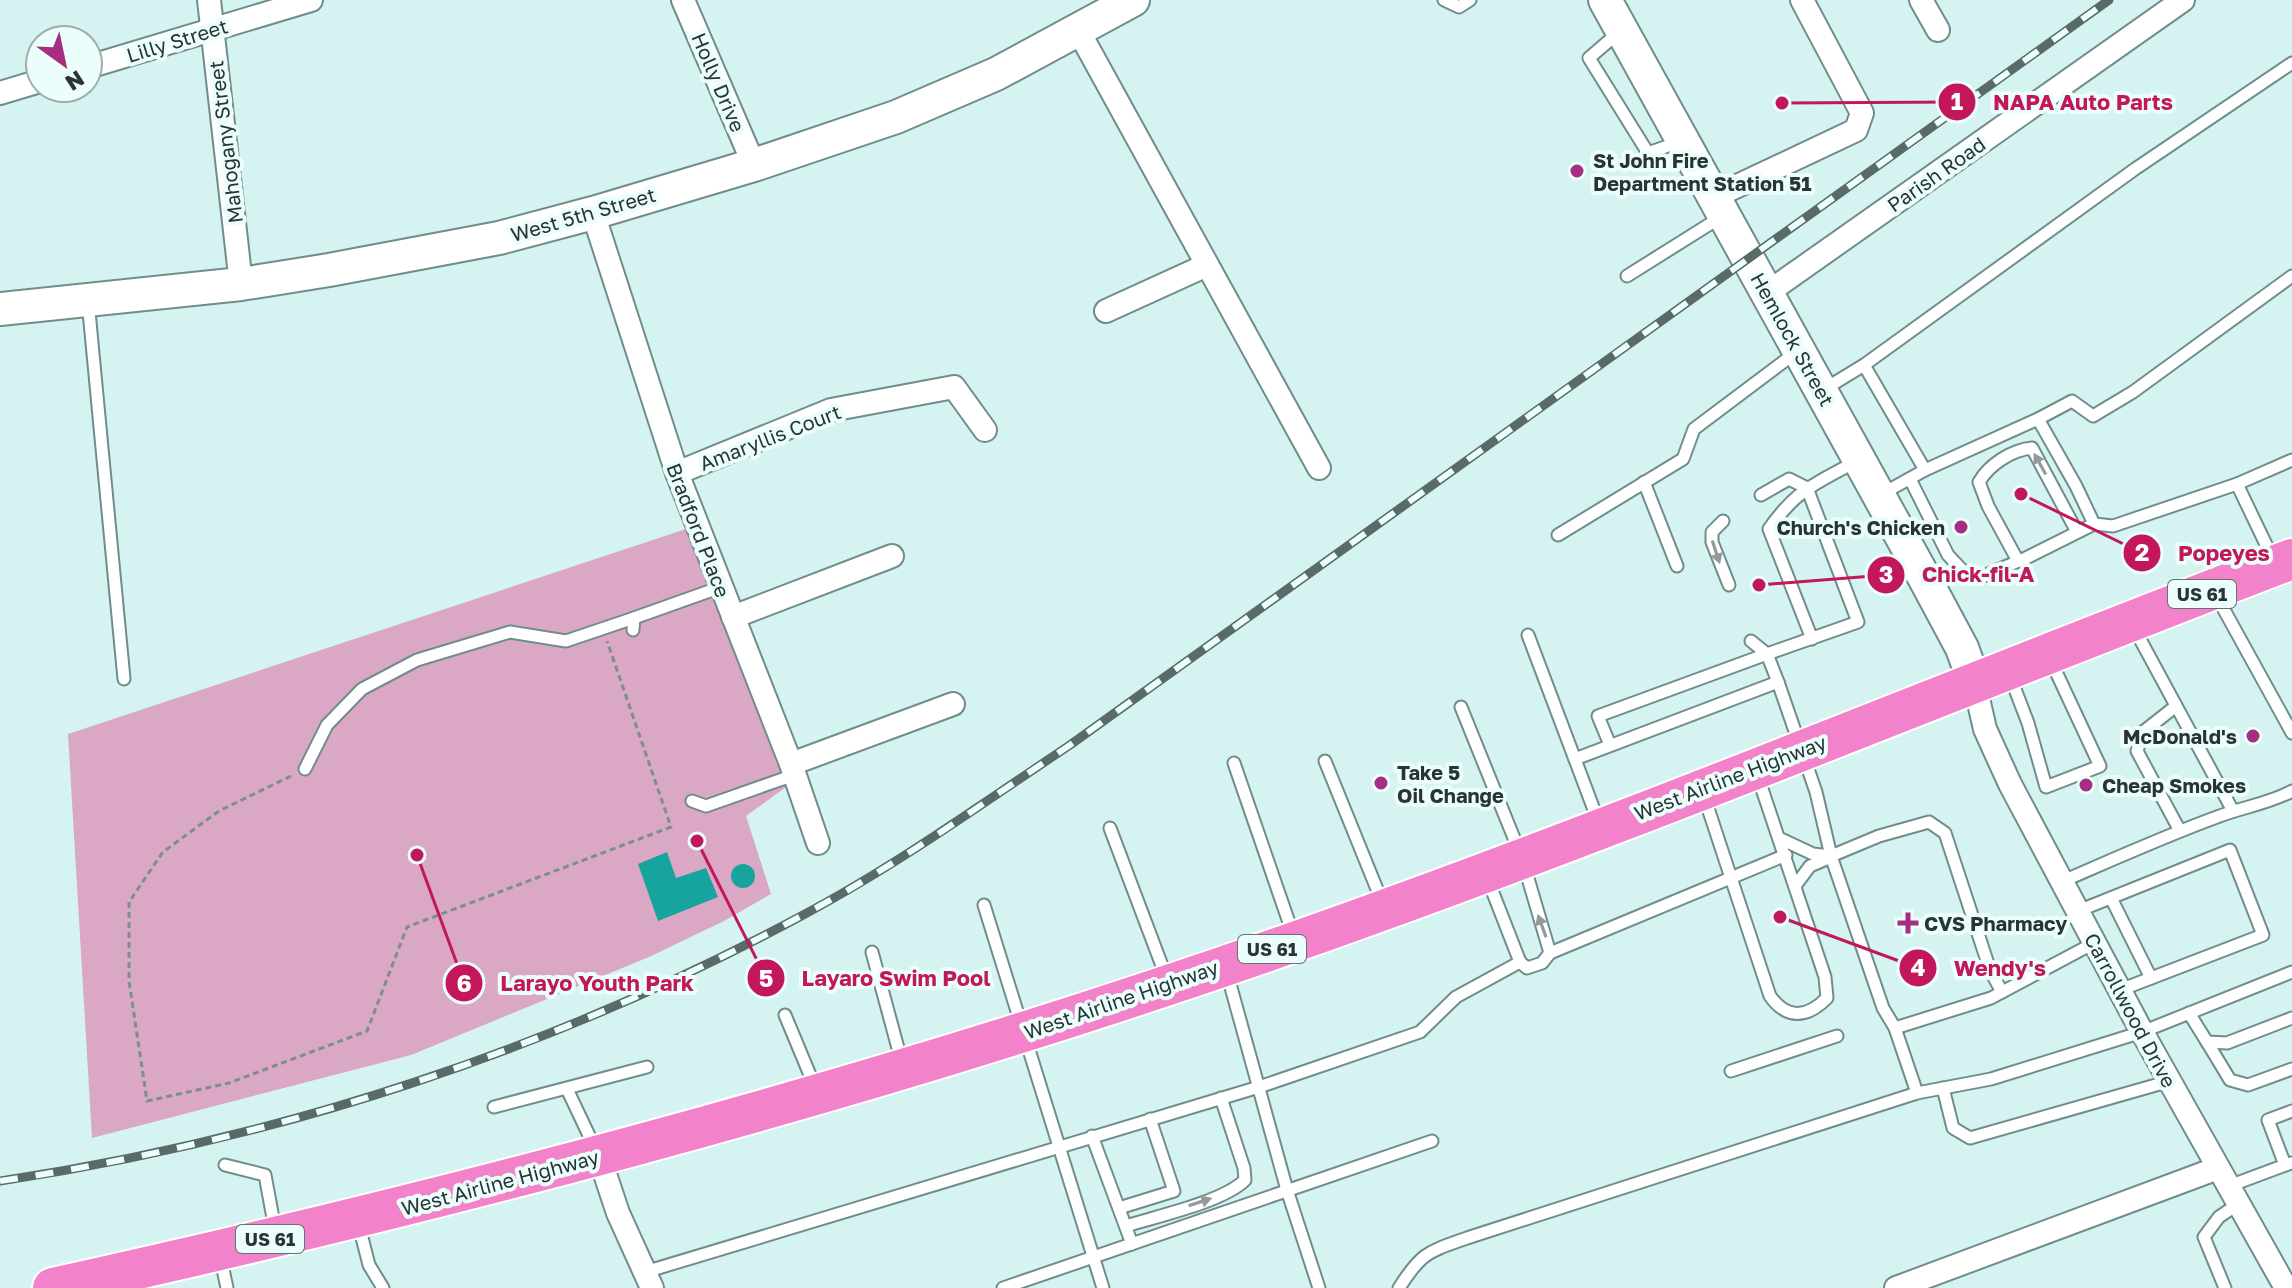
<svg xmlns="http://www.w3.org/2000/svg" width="2292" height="1288" viewBox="0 0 2292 1288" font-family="'Golos Text',sans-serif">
<rect width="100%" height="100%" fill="#d4f3f1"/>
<!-- green -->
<polygon fill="#daa7c5" points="689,528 786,787 746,816 771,894 724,921 649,957 411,1055 92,1138 68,734"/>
<!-- water -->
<g fill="#17a49e">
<polygon points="667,852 676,878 706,868 718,897 658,921 638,864"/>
<circle cx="743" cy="876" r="12"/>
</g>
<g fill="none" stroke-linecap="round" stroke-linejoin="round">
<!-- lane casing -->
<g stroke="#708d8b" stroke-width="15">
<g id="lane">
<polyline points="1444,0 1459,7 1470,0"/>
<polyline points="1618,33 1589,58 1648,153 1679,142"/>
<polyline points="1627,276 1721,217"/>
<polyline points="88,301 124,679"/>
<polyline points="1864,365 1925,470 2038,419 2076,486 2094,524 2113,526 2237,484 2292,460"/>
<polyline points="1823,390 1864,365 2135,169 2292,63"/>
<polyline points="2038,419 2072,401 2093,416 2133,392 2292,276"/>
<polyline points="1910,479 1948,555 1962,570 1981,577 2026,558 2094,524"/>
<polyline points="1644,482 1677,566"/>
<polyline points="2237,484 2272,557"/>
<polyline points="1761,495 1789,479 1807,488 1858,622 1767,654 1778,682"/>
<polyline points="1880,495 1925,470"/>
<polyline points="1723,521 1712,532 1712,542 1729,585"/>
<polyline points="1558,535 1683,459 1694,429 1795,353"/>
<path d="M 2018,561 L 1988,506 L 1979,482 C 1989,465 2011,450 2032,448 L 2077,532"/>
<polyline points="2217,597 2292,733"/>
<polyline points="2134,628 2233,811"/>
<polyline points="633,630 634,618 721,587"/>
<polyline points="1528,635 1599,823"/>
<path d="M 1812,639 L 1769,529 C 1796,490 1816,483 1857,461"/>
<polyline points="1751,641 1767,654"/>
<polyline points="2010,676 2028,723 2046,787 2100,766 2051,661"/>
<polyline points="2176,706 2143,732 2137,751 2180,831"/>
<polyline points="1461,707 1522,858 1550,953 1542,963 1527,968 1520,962 1488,880"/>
<polyline points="1610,745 1598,716 1767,654"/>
<polyline points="1575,759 1778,682 1816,792 1831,856"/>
<polyline points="1325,761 1383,904"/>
<polyline points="1234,763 1294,937"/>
<polyline points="305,769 327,725 362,689 417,660 510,632 566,641 634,618"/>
<path d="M 1704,796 L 1770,996 C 1787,1020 1807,1018 1827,998 L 1825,977 L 1757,774"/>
<polyline points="692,801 706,806 794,775"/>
<polyline points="1110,828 1167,979"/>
<polyline points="1781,839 1813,854 1831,856"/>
<path d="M 2063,881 C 2114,859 2165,836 2217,817 C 2242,807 2268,804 2292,791"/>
<polyline points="1795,886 1810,866 1831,857"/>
<polyline points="2111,898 2151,978"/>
<polyline points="984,905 1103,1288"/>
<polyline points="2078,911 2230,850 2263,935 2120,990"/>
<polyline points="872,952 902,1063"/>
<polyline points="1550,953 1786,855"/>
<polyline points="1227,973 1287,1190 1319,1288"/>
<polyline points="2189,1013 2207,1042 2227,1043 2292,1018"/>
<polyline points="785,1015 815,1087"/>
<polyline points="1895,1028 1991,998 2094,943"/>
<polyline points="2207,1042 2230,1080 2248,1085 2292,1069"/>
<polyline points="1731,1071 1837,1036"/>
<polyline points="1943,1088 1953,1128 1970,1138 2170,1081"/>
<polyline points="567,1089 595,1148"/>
<polyline points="1917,1093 1895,1028 1883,1008 1831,856 1879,836 1929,822 1945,833 1990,970 2002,992"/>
<polyline points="494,1107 647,1067"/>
<polyline points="1092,1136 1132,1244"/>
<polyline points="225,1165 265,1175 275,1229"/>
<polyline points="2285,1165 2268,1120 2292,1111"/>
<polyline points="2229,1186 2291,1163"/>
<polyline points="1119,1208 1174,1191 1150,1119"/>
<polyline points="358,1222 369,1265 383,1288"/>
<path d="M 1126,1226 C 1157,1216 1223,1202 1245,1180 L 1244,1168 L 1221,1098"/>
<polyline points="220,1255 227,1288"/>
<polyline points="645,1272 1259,1087 1420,1032 1456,997 1520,962"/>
<polyline points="1003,1288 1432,1141"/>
<path d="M 1399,1288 C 1422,1252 1428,1252 1467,1238 L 1917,1093 L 1991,1079 L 2142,1032 L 2292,972"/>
<polyline points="2225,1288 2204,1237 2219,1217 2238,1204"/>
</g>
</g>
<!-- street casing -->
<g stroke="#708d8b" stroke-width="26">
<g id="street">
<polyline points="209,0 241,284"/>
<polyline points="683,0 754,165"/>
<polyline points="1921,0 1938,30"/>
<polyline points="1078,30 1319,468"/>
<polyline points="88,67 311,0"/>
<polyline points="0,93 40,81"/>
<polyline points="1714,197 1856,130 1862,113 1802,0"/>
<polyline points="593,213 677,473 791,764 818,843"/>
<polyline points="1767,293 2183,0"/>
<polyline points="1106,311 1207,265"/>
<polyline points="677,473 831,410 954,387 985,430"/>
<polyline points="733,617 892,556"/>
<polyline points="1974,681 1985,729 2010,784 2142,1032 2286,1288"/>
<polyline points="791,764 953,704"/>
<polyline points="599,1156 618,1213 652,1288"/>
<polyline points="1896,1288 2218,1168"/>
</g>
</g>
<!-- secondary casing -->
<g stroke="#708d8b" stroke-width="36">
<g id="secondary">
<polyline points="1605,0 1925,579 1962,648 1974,681"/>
<polyline points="0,309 241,284 329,270 499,238 593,213 754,165 896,117 996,74 1133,0"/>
</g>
</g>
<!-- highway casing -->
<g stroke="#fff" stroke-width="44">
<path id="highway" d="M 53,1288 C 474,1195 891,1084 1297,941 C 1632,823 1960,686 2292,559"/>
</g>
<!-- path -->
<polyline stroke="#7a8f8e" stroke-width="3" stroke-dasharray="6 4" stroke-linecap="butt" points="291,776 219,811 163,852 129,902 129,981 147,1101 229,1083 367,1031 407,927 671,827 607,641"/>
<!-- lane -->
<use href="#lane" stroke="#fff" stroke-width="11"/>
<!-- street -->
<use href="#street" stroke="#fff" stroke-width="22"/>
<!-- secondary -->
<use href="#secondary" stroke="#fff" stroke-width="32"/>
<!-- highway -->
<use href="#highway" stroke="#f282c9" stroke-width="40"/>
<!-- rail casing -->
<g stroke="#596a69" stroke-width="9">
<path id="rail" d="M 0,1181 C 281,1139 555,1049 805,914 C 897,865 983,803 1070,745 L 2109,0"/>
</g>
<!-- rail -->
<use href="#rail" stroke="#ebfefc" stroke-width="6" stroke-dasharray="18" stroke-linecap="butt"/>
</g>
<!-- one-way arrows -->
<defs><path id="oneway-solid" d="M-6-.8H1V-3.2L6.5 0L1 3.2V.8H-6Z" transform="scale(2)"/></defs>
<g fill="#949a9a">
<use href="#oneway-solid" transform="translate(2040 464) rotate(-119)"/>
<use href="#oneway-solid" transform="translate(1716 552) rotate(72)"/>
<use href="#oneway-solid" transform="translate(1542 926) rotate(-110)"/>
<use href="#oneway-solid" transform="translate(1200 1202) rotate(-18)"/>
</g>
<!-- markers -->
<g fill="#a72d82" stroke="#ebfefc" stroke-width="3">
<circle cx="1577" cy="171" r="8"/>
<circle cx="1961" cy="527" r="8"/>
<circle cx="2253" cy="736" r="8"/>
<circle cx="1381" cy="783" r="8"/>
<circle cx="2086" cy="785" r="8"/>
<path d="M1904 911h8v8h8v8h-8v8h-8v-8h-8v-8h8z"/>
</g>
<g text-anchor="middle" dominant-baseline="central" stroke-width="8" stroke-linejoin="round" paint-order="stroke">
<!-- shield labels -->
<g fill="#ebfefc" stroke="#637170" stroke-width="2">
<rect x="2168" y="580" width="68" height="28" rx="6"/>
<rect x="1238" y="935" width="68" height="28" rx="6"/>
<rect x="236" y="1225" width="68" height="28" rx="6"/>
</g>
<g font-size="18" font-weight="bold" fill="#293534">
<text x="2202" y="594">US 61</text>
<text x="1272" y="949">US 61</text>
<text x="270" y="1239">US 61</text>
</g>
<!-- street labels -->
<g font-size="20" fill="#293534" stroke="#ebfefc">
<text transform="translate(177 40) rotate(-17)">Lilly Street</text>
<text transform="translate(719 82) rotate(67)">Holly Drive</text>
<text transform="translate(225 142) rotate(-97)">Mahogany Street</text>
<text transform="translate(1936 174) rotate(-35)">Parish Road</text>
<text transform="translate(583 214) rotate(-16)">West 5th Street</text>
<text transform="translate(1793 339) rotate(61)">Hemlock Street</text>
<text transform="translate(770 437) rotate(-21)">Amaryllis Court</text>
<text transform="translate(699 530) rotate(69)">Bradford Place</text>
<text transform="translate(1730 777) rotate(-21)">West Airline Highway</text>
<text transform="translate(1121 999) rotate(-19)">West Airline Highway</text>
<text transform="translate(2131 1010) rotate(62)">Carrollwood Drive</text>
<text transform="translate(500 1182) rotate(-15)">West Airline Highway</text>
</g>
<!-- poi labels -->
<g font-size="20" font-weight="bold" fill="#293534" stroke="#ebfefc" text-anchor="start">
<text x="1593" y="160">St John Fire<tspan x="1593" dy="23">Department Station 51</tspan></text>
<text x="1945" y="527" text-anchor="end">Church's Chicken</text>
<text x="2237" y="736" text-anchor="end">McDonald's</text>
<text x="1397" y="772">Take 5<tspan x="1397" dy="23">Oil Change</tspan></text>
<text x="2102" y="785">Cheap Smokes</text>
<text x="1924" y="923">CVS Pharmacy</text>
</g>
</g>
<!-- callouts -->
<path fill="none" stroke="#c2185b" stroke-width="3" d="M1782 103L1957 102M2021 494L2142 553M1759 585L1886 575M1780 917L1918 968M697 841L766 978M417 855L464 983"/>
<g fill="#c2185b" stroke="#ebfefc" stroke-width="3">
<circle cx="1782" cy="103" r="8"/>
<circle cx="2021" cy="494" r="8"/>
<circle cx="1759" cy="585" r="8"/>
<circle cx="1780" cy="917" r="8"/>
<circle cx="697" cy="841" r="8"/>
<circle cx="417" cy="855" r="8"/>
<circle cx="1957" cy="102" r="20"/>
<circle cx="2142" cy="553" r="20"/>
<circle cx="1886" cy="575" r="20"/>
<circle cx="1918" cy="968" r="20"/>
<circle cx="766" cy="978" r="20"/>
<circle cx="464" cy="983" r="20"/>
</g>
<g font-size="24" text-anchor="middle" font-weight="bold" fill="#fff">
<text x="1957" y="110">1</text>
<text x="2142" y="561">2</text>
<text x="1886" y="583">3</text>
<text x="1918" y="976">4</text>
<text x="766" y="987">5</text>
<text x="464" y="992">6</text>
</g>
<g font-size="22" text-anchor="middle" font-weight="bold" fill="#c2185b" stroke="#ebfefc" stroke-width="8" stroke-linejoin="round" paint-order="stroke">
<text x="2083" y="110">NAPA Auto Parts</text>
<text x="2224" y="561">Popeyes</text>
<text x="1978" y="582">Chick-fil-A</text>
<text x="2000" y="976">Wendy's</text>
<text x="896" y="986">Layaro Swim Pool</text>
<text x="597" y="991">Larayo Youth Park</text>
</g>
<!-- north arrow -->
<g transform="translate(64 64) rotate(147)"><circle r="38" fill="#ebfefc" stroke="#9daeac" stroke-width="2"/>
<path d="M0-6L14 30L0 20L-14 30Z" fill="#a72d82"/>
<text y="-12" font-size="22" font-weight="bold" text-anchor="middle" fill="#293534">N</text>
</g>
</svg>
